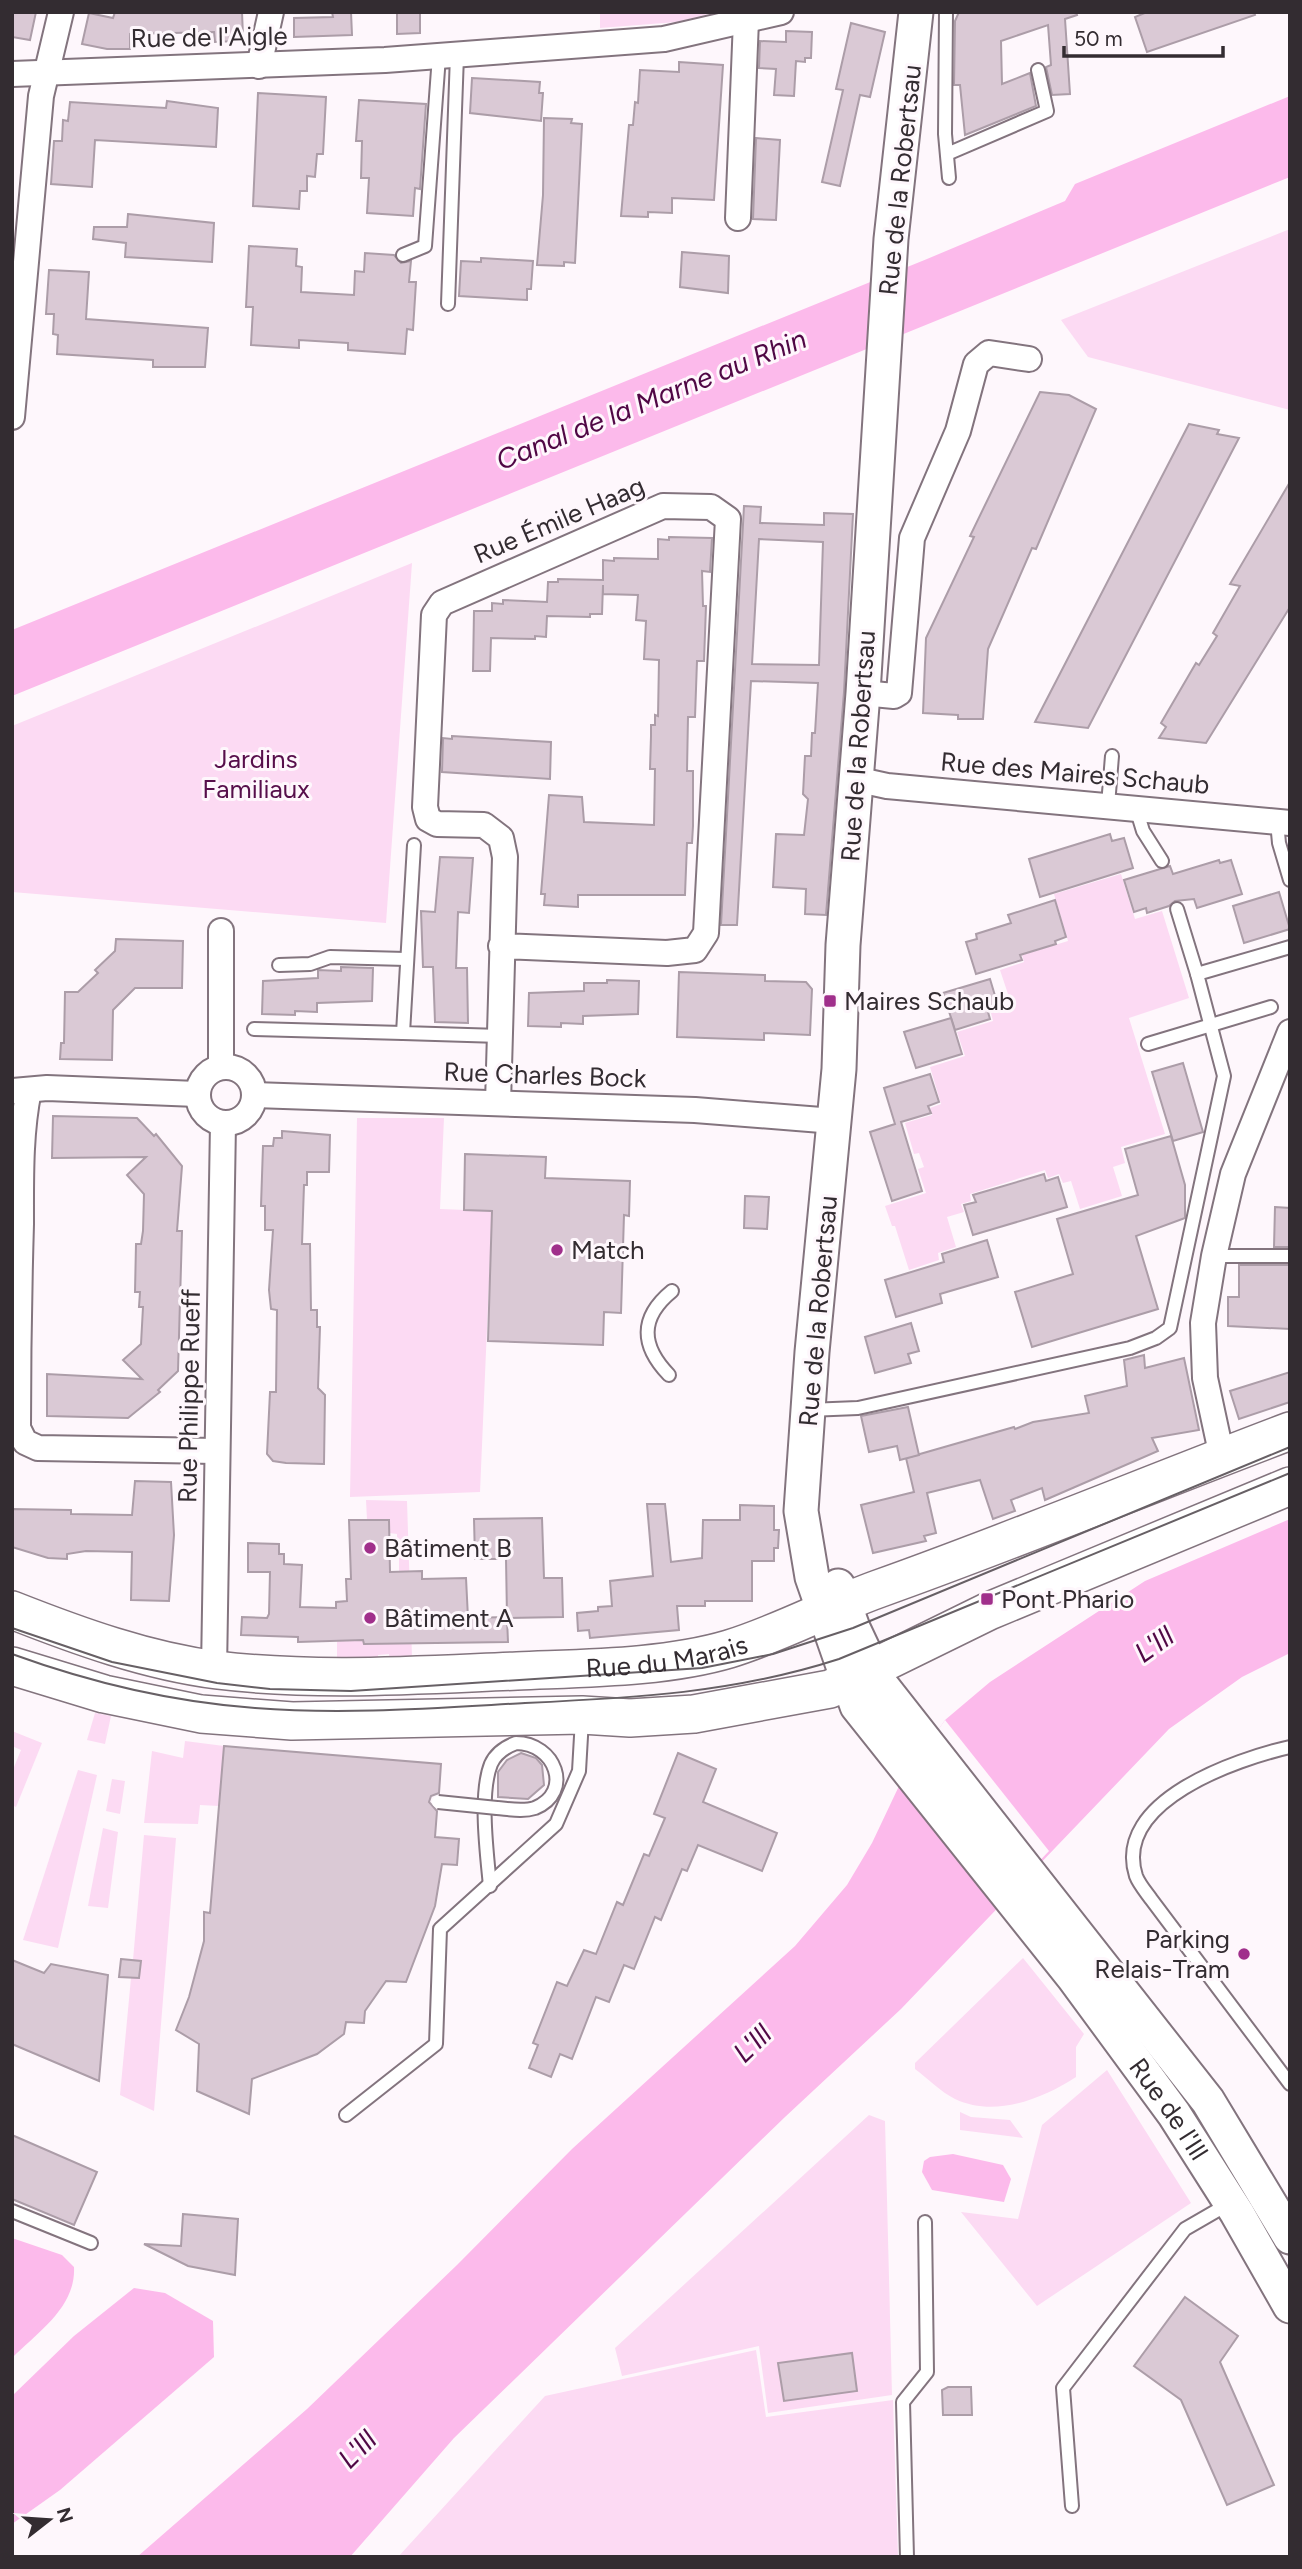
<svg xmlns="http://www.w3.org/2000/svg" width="1302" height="2569" viewBox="0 0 1302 2569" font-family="Figtree,sans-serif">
<rect width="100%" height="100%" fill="#fef7fc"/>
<!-- green -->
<g fill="#fcdaf3">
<polygon points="600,12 716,12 677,22 600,28"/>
<polygon points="1290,229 1290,410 1088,357 1061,320"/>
<polygon points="412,563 386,923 12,892 12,726"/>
<polygon points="1121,874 1135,919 1162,911 1189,998 1129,1018 1165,1134 1121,1147 1125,1163 1113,1167 1122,1196 1080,1209 1071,1181 1063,1183 1059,1174 1048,1178 1045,1170 970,1194 971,1201 961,1204 964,1212 947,1217 956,1247 938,1253 939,1260 909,1270 895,1226 892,1226 885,1206 926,1193 918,1169 924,1167 919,1153 914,1154 905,1123 932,1115 930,1108 941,1104 930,1067 965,1056 957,1032 993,1021 991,1013 1011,1003 1000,970 1024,962 1022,955 1068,941 1054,894"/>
<polygon points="357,1118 444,1118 440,1209 492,1211 480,1492 350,1497"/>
<polygon points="366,1500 407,1501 412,1657 389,1658 389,1654 378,1655 378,1659 337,1658 337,1630 363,1640 364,1644 405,1642 390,1572 399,1571 399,1552 390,1552 389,1544 397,1543 397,1534 389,1533 388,1520 367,1520"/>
<polygon points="95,1713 111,1716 105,1744 87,1740"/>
<polygon points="12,1731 42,1743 16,1807 12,1805 12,1772 21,1750 12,1746"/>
<polygon points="185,1741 224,1746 219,1806 200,1805 198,1824 144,1823 152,1751 183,1758"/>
<polygon points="78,1770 97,1775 58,1948 23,1940"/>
<polygon points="112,1779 125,1781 120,1814 106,1811"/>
<polygon points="103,1828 118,1832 108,1908 88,1906"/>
<polygon points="144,1835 176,1838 154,2111 120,2095 131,1978 139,1978 141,1961 133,1960"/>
<path d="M 1023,1958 L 1084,2034 L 1076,2047 L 1076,2077 C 1042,2099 995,2118 955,2099 C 941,2092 927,2078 915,2069 L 915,2063 Z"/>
<polygon points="1107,2070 1191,2203 1037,2306 961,2212 1018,2219 1042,2125"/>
<polygon points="960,2112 971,2117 1010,2120 1023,2138 960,2130"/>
<polygon points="869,2115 885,2121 892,2395 768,2413 759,2346 622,2376 615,2348"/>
<polygon points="756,2350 766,2417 893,2400 898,2557 398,2557 545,2396"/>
</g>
<!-- water -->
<g fill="#fcbaeb">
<polygon points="1290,96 1290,177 12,696 12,630 927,259 1065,201 1075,184"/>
<polygon points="1290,1519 1290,1653 1242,1677 1169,1729 901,2009 785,2117 454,2438 350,2557 137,2557 307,2409 457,2265 572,2149 795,1946 847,1885 872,1843 899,1786 945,1720 990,1682 1145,1581"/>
<polygon points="953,2154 1003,2165 1011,2179 1004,2202 932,2190 922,2172 924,2161 930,2157"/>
<path d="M 12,2238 L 62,2255 L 74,2267 C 76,2307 39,2331 12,2358 Z"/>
<polygon points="134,2288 165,2293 213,2321 214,2357 60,2490 12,2524 12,2396 74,2336"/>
</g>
<!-- pier -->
<polygon fill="#fef7fc" points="945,1720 1049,1851 995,1908 899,1786"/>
<!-- building -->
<g fill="#dac9d5" stroke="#ac9da8" stroke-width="2" fill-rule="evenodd">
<polygon points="12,12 36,12 30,40 12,37"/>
<polygon points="115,12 242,12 243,36 236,36 236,41 215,42 214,32 130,34 130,49 107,49 82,44 89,13 113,18"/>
<polygon points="332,12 351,12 352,35 294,37 294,18 333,17"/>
<polygon points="397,12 420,12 420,33 397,34"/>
<polygon points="959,12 1076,12 1077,15 1065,19 1070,94 1052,95 1046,67 1051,65 1048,25 1001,41 1002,84 1030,73 1036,106 965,135 960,85 954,85 955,21"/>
<polygon points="1147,12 1254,12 1255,15 1147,52 1135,17"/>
<polygon points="851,23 885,32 870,97 860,95 840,186 822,182 843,90 836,89"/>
<polygon points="786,31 812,32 811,58 805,58 805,62 796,61 794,96 774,95 776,69 759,68 760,41 786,42"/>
<polygon points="679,62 723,65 714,200 672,198 672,213 648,212 648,217 621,216 629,125 633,125 635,102 638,103 640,70 679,72"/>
<polygon points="472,78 540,82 539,93 543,93 541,121 470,113"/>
<polygon points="258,93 326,97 323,154 317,154 315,177 307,176 307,191 300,191 299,209 253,206"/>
<polygon points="359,100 426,104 420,189 415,188 413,216 367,213 369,178 361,178 362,141 356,141"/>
<polygon points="167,101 218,108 216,147 95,140 92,187 51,184 54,141 62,141 63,120 68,121 70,102 166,108"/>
<polygon points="544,118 572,119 571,123 582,124 575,263 564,262 564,266 537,265 543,195"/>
<polygon points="756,138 780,140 776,220 753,219"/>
<polygon points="128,214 214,223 212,262 125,257 126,243 93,239 94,227 127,227"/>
<polygon points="249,246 297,249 296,266 302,267 301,292 354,295 355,271 364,272 365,253 394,255 401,263 411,261 409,282 416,282 413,330 407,329 405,354 348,350 348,343 299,340 299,348 251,345 253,307 246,307"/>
<polygon points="682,252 729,256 728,293 680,287"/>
<polygon points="481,258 533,261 531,289 527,289 527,300 459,296 461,261 481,262"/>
<polygon points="49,270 89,272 86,319 208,328 205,367 153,367 153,360 57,354 58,335 53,334 54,314 46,314"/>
<polygon points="1040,392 1069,395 1096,409 1036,549 1032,548 988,649 983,719 958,719 958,715 923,713 926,638 974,537 970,536"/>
<polygon points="1189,424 1219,430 1217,434 1239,438 1088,728 1035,722"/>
<polygon points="1290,482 1290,607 1206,743 1159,738 1166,727 1161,723 1196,663 1199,665 1217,636 1213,633 1240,586 1230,584"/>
<path d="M 744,506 L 761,507 L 760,523 L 824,525 L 824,513 L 853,514 L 844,692 L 826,915 L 805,914 L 806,889 L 773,887 L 776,834 L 804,835 L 808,799 L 803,794 L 805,756 L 811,756 L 812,733 L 815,733 L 818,683 L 751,681 L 737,925 L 721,925 ZM 759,539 L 823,542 L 819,665 L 752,664 Z"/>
<polygon points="669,537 712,538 710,572 702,571 703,606 706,606 704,661 697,661 695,717 688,717 687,771 693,771 693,826 692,843 687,843 685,895 578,895 578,907 544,905 545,894 541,894 549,795 582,797 584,822 654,825 655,769 650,769 651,736 651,725 655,725 655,715 658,716 659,660 644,659 646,621 636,620 638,595 603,594 603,585 602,614 590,614 590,617 547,616 546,637 535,636 535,639 491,638 490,671 473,671 474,611 492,611 492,603 503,604 503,600 547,602 548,582 558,582 558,579 603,580 603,560 614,561 614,558 658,559 658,539 669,540"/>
<polygon points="452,736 551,742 550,779 442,772 443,738 452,739"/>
<polygon points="1110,834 1112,841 1124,838 1133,868 1040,897 1029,859"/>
<polygon points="440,857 473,858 469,913 458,912 456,968 467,968 468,1023 435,1022 433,967 423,967 421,911 435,912"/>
<polygon points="1219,860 1220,863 1231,860 1242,894 1197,908 1194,899 1175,901 1169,906 1147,913 1146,908 1134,912 1124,880 1170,866 1173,874"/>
<polygon points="1279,892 1290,929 1244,943 1233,906"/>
<polygon points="1055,900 1066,937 1055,941 1056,944 1020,955 1022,960 976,974 966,942 977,939 976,934 1011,923 1008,915"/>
<polygon points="116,939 183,941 182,988 135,988 113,1010 112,1060 60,1059 61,1043 64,1043 65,992 78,992 98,973 95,970 115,951"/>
<polygon points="341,967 373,968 372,1001 317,1003 317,1012 295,1011 295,1015 262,1014 263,981 318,978 318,970 341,971"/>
<polygon points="679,972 765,975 765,981 806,982 812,989 810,1035 764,1033 764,1040 677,1037"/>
<polygon points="990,979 999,1009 988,1012 990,1019 955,1030 943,993"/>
<polygon points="607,980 639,981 638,1014 583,1016 583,1024 561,1023 561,1027 528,1026 529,993 584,991 584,983 607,983"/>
<polygon points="951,1018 962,1054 916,1068 904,1032"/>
<polygon points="1183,1063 1203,1132 1173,1141 1152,1072"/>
<polygon points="930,1074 939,1102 928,1106 931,1113 901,1122 922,1191 892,1201 870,1132 895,1124 884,1088"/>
<polygon points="53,1116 137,1118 154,1136 156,1134 182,1166 177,1231 182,1231 178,1371 158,1390 160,1392 128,1418 47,1416 47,1374 142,1379 123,1360 141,1344 143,1307 139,1307 140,1292 135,1292 136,1244 141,1244 143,1231 144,1194 127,1175 146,1157 52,1158"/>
<polygon points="282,1131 330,1135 329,1172 307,1172 307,1185 304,1185 302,1244 310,1244 311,1310 317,1310 317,1327 320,1327 318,1388 325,1395 324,1464 286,1463 273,1461 267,1454 270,1392 276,1392 277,1310 271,1309 269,1290 273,1230 265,1230 265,1206 261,1206 263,1146 273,1146 274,1138 282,1138"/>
<polygon points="1171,1136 1185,1185 1185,1218 1136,1236 1158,1309 1032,1347 1015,1292 1073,1274 1057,1219 1138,1195 1125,1149"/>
<polygon points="465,1154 546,1157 545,1178 630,1181 629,1216 624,1215 621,1313 604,1312 603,1345 488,1341 492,1211 464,1210"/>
<polygon points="1044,1174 1046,1181 1058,1177 1067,1207 973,1235 964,1205 976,1202 973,1195"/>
<polygon points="745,1196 769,1197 767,1229 744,1228"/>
<polygon points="1275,1207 1290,1208 1290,1247 1274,1247"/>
<polygon points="987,1240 998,1277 940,1294 942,1303 896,1317 885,1280 944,1262 942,1254"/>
<polygon points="1239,1265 1290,1265 1290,1329 1228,1326 1228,1297 1239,1297"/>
<polygon points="911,1323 919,1351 908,1354 911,1363 875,1373 865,1337"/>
<polygon points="1144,1355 1145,1368 1184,1358 1199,1430 1152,1438 1158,1451 1045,1500 1042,1488 1011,1500 1015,1511 993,1519 980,1480 927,1493 936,1533 924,1536 926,1541 873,1553 861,1505 914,1492 906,1458 1014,1427 1015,1429 1033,1422 1089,1413 1085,1396 1127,1386 1124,1360"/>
<polygon points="1290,1372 1290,1402 1239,1419 1230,1391"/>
<polygon points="908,1407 919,1455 900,1460 897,1446 869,1452 861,1416"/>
<polygon points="135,1481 171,1482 174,1535 169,1601 131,1600 132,1552 86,1551 67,1554 67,1559 48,1558 12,1547 12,1509 71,1510 71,1514 132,1515"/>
<polygon points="647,1504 665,1504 671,1562 702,1558 703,1520 740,1520 740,1505 774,1506 774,1530 779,1530 778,1548 774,1548 774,1561 752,1561 752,1601 705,1601 705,1606 677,1606 679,1630 590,1638 589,1630 578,1631 577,1613 598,1611 598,1607 612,1606 610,1581 653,1576"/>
<polygon points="542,1518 544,1578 562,1578 563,1617 507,1618 508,1642 364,1644 363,1640 298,1642 298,1637 241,1635 242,1617 267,1618 269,1614 270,1572 248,1572 248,1543 279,1544 279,1554 284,1554 284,1564 302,1565 300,1607 336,1608 336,1602 347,1601 346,1579 351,1579 349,1520 389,1520 390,1572 422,1571 422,1579 466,1578 468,1618 507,1617 506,1559 475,1559 474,1519"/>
<polygon points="224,1746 441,1764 439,1793 431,1796 429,1802 437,1811 435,1837 459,1839 457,1865 442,1864 435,1906 406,1982 386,1981 365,2011 364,2023 346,2022 344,2034 317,2054 252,2079 249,2114 197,2091 199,2044 176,2030 189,1997 204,1941 204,1912 210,1913"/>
<polygon points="521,1753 536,1758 542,1765 544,1785 528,1799 498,1797 498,1772 507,1760"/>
<polygon points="678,1753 716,1769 703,1802 777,1833 762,1871 698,1845 687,1871 682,1869 661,1920 655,1917 634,1969 624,1965 609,2002 596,1997 572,2059 560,2054 551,2077 529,2068 538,2045 533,2043 557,1982 567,1986 584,1950 596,1954 617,1902 623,1905 644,1854 649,1856 665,1818 654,1814"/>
<polygon points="121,1959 141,1961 139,1978 119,1977"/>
<polygon points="12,1960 44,1973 51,1964 108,1975 99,2081 12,2044"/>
<polygon points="12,2135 97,2172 74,2225 12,2199"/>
<polygon points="183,2214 238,2219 235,2275 188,2266 144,2244 181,2246"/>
<polygon points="1185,2297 1238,2336 1220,2362 1274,2485 1227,2505 1181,2400 1134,2366"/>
<polygon points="852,2353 857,2391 784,2401 778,2363"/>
<polygon points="948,2387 971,2387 972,2415 943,2415 942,2390"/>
</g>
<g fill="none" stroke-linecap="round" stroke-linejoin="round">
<!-- lane casing -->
<g stroke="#83747e" stroke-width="16">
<g id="lane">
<polyline points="946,12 945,134 949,178"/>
<polyline points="947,154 1047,111 1038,70"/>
<polyline points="403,255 425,246 439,56"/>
<polyline points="448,304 457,55"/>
<polyline points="1108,805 1112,756"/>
<polyline points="1136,808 1143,831 1162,861"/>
<polyline points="1277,822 1279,843 1290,880"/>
<polyline points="414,845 403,1033 500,1036"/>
<polyline points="1177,909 1197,974"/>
<polyline points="279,965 310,964 330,957 406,959"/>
<polyline points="254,1029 403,1033"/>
<polyline points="1148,1044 1271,1007"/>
<polyline points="1214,1256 1290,1256"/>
<path d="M 669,1375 C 641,1346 639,1318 672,1291"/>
<polyline points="808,1410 858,1408 1130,1348 1156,1338 1170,1328 1224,1076 1197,974 1290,947"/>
<path d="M 1290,1747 C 1237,1759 1112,1801 1136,1876 C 1139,1884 1146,1892 1151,1899 L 1290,2084"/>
<path d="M 490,1886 C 487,1854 479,1794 491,1764 C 496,1753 505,1747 516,1743 C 555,1743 574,1792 535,1808 C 523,1812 509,1809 497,1808"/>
<polyline points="346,2115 436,2044 440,1929 556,1824 579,1771 582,1719"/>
<polyline points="12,2211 91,2243"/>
<polyline points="1072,2506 1063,2388 1185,2229 1230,2203"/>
<polyline points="907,2557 903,2402 927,2372 925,2222"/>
</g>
</g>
<!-- street casing -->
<g stroke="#83747e" stroke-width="28">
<g id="street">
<polyline points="259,66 271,12"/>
<polyline points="12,74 385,60 664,39 781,12"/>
<polyline points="738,218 746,20"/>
<polyline points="12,417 41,96 61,12"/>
<polyline points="863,693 894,696 899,693 912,538 958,431 976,364 989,353 1029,359"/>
<polyline points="855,779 887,786 1290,823"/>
<polyline points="221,1066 221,931"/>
<circle cx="226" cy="1095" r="28"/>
<path d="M 29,1090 C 20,1133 21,1180 21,1224 C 19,1292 18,1360 18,1428 L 25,1442 L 38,1448 L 216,1451"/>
<polyline points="13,1091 47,1088 197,1094"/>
<polyline points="254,1095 695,1110 834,1121"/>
<polyline points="498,1103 505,857 501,838 484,825 437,824 428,819 425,807 434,615 442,603 663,506 711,507 728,519 706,933 695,950 667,953 501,946"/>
<polyline points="1222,1457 1205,1378 1203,1323 1214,1256 1233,1174 1290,1032"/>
<polyline points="214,1670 223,1123"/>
</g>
</g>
<!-- secondary casing -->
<g stroke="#83747e" stroke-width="37">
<g id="secondary">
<path id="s1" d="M 916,12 L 891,239 L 863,693 L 843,945 L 839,1069 L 812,1352 L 801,1511 L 812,1577 L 857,1706 L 1074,1978 L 1174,2114 L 1237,2213 L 1290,2306"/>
<polyline points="838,1586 853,1628 878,1681 1208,2101 1290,2237"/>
</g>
</g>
<!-- primary casing -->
<g stroke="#83747e" stroke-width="40">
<g id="primary">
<path id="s2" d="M 12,1610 C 78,1636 147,1661 217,1670 C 316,1682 417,1675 517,1671 C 584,1668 665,1668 729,1649 C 781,1633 828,1607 878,1589 C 1016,1540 1152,1483 1290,1431"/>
<polyline points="12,1666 104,1694 201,1714 292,1721 582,1715 630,1718 694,1714 830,1689 989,1611 1290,1486"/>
</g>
</g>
<!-- lane -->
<use href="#lane" stroke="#fff" stroke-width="12"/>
<!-- street -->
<use href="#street" stroke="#fff" stroke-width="24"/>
<!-- secondary -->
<use href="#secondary" stroke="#fff" stroke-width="33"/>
<!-- primary -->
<use href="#primary" stroke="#fff" stroke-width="37"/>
<!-- tram -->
<g stroke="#676065" stroke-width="2">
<polyline points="12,1628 112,1662 217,1683 270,1689 351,1691 702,1668 773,1654 853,1628 1290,1447"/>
<path d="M 12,1654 C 89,1682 173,1702 255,1708 C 345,1715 435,1708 525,1703 C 634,1698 734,1693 839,1659 L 1290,1473"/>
</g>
<!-- lane-bridge casing -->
<g stroke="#83747e" stroke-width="16" stroke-linecap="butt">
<polyline id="lane-bridge" points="438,1802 497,1808"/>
</g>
<!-- lane-bridge -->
<use href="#lane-bridge" stroke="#fff" stroke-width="12"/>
</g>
<!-- markers -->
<g fill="#a02f8b" stroke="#fef7fc" stroke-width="2.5">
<rect x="823" y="994" width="14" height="14" rx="3.5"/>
<circle cx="557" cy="1250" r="7"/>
<circle cx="370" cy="1548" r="7"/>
<rect x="980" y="1592" width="14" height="14" rx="3.5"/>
<circle cx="370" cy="1618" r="7"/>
<circle cx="1244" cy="1954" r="7"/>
</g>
<g text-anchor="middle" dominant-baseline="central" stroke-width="6" stroke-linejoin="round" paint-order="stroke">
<!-- street labels -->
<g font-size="26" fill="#332c31" stroke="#fef7fc">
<text transform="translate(209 37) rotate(-1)">Rue de l'Aigle</text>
<text transform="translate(900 180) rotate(-84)">Rue de la Robertsau</text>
<text transform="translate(559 520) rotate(-23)">Rue Émile Haag</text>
<text transform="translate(858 746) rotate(-86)">Rue de la Robertsau</text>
<text transform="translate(1075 773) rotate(5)">Rue des Maires Schaub</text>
<text transform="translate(545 1075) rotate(2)">Rue Charles Bock</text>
<text transform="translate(818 1311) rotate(-85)">Rue de la Robertsau</text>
<text transform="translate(189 1396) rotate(-89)">Rue Philippe Rueff</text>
<text stroke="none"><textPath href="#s2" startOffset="665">Rue du Marais</textPath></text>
<text stroke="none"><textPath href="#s1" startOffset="2217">Rue de l'Ill</textPath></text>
</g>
<!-- park labels -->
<g font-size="26" fill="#570f4b" stroke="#fef7fc">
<text x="256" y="759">Jardins<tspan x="256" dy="30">Familiaux</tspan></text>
</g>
<!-- poi labels -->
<g font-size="26" fill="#332c31" stroke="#fef7fc" text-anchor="start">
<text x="844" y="1001">Maires Schaub</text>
<text x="571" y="1250">Match</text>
<text x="384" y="1548">Bâtiment B</text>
<text x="1001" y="1599">Pont Phario</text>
<text x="384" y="1618">Bâtiment A</text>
<text x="1230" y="1939" text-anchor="end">Parking<tspan x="1230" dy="30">Relais-Tram</tspan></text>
</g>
<!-- water labels -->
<g font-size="28" font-style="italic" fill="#500745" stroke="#fef7fc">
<text transform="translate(651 399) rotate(-22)">Canal de la Marne au Rhin</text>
<text transform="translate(1154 1644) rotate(-35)">L'Ill</text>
<text transform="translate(752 2043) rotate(-44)">L'Ill</text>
<text transform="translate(357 2449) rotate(-45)">L'Ill</text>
</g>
</g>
<!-- border -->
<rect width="1302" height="2569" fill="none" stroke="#332c31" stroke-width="28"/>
<!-- north arrow -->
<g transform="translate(49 2520) rotate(73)" stroke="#fef7fc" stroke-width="5" paint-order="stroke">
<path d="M0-5L12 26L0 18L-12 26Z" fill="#332c31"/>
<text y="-10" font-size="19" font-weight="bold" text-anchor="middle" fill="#332c31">N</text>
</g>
<!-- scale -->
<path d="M1064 46v10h159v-10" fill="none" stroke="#332c31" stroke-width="3.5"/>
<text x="1074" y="46" font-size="21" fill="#332c31" stroke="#fef7fc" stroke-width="5" paint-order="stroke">50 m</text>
</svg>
